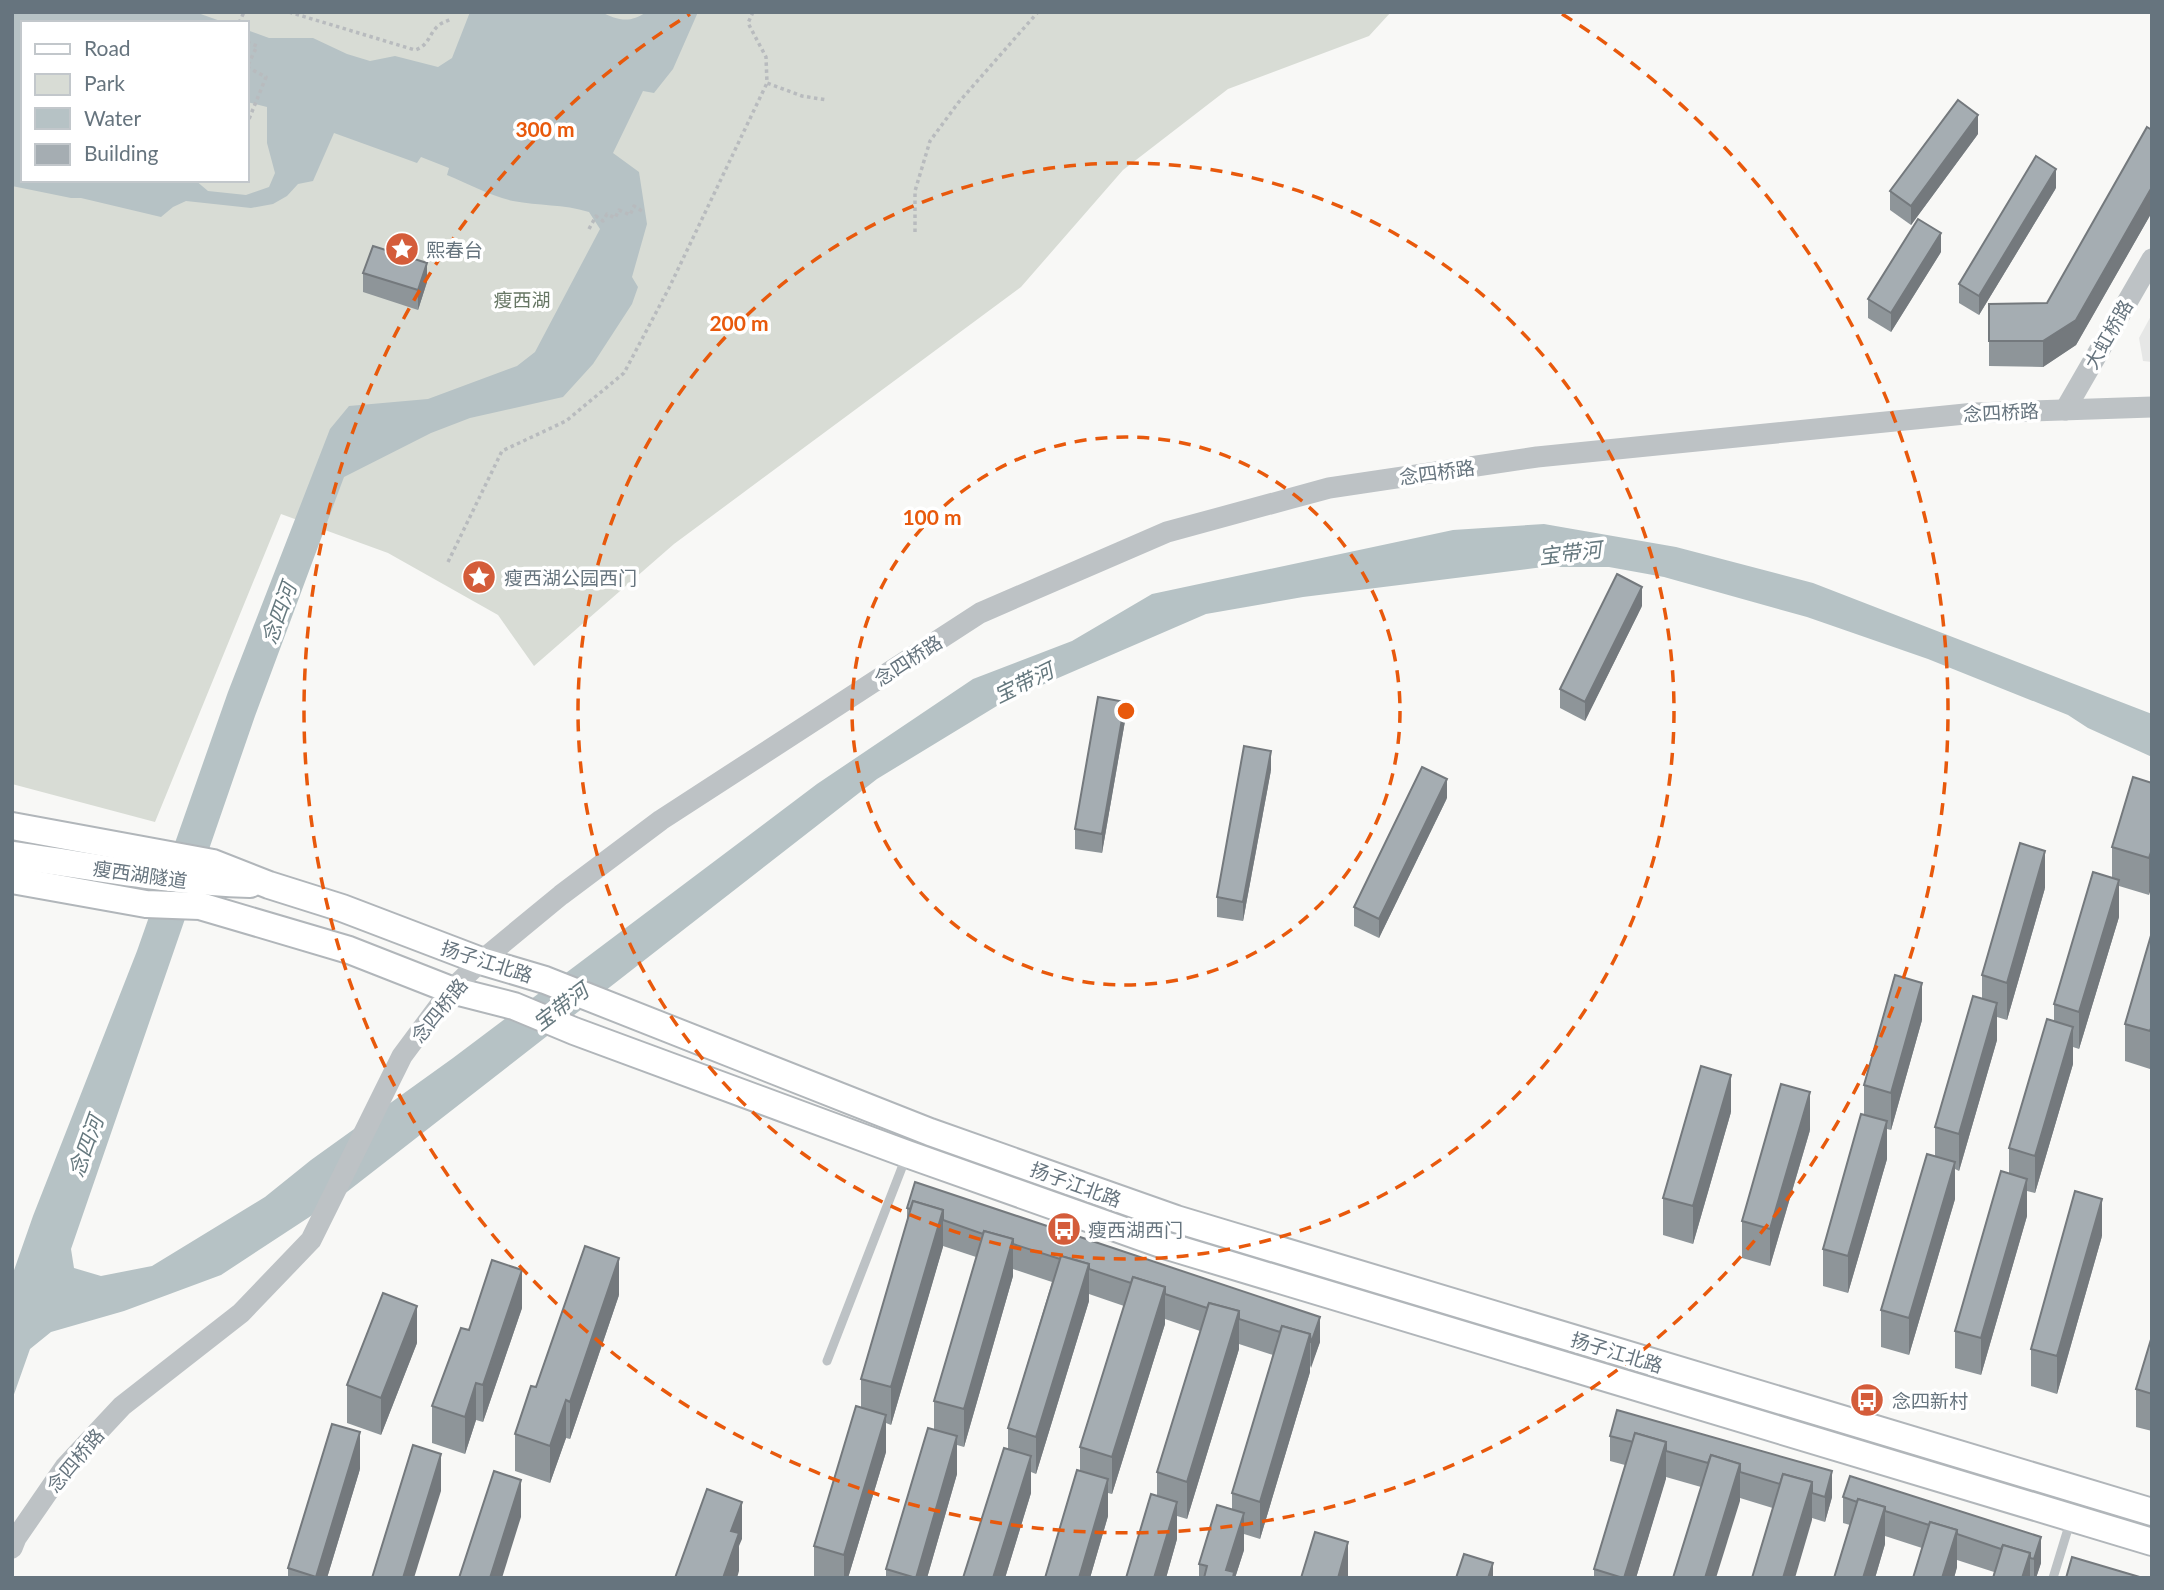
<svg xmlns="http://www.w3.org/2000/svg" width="2164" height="1590" viewBox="0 0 2164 1590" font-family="Lato,'Noto Sans SC',sans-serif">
<rect width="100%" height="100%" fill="#f8f8f6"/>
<!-- built -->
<polygon fill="#e6e7e6" points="2152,314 2152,362 2143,361 2139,338"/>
<!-- green -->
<path fill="#d8dcd5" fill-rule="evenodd" d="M 12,12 L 1391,12 L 1369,36 L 1228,89 L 1123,170 L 1021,287 L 674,544 L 534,666 L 498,615 L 388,553 L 281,514 L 155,822 L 12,784 ZM 23,23 L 247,23 L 247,180 L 23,180 Z"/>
<!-- water -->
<path fill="#b6c2c5" d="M 12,12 L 195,12 L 226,23 L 23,23 L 23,180 L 195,180 L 208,191 L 246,195 L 269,187 L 275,173 L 267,143 L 267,107 L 247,102 L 247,30 L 269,38 L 313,38 L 347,54 L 370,61 L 395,56 L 438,67 L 452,58 L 470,12 L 601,12 C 617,20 630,24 646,12 L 698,12 L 673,69 L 654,93 L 643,91 L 613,153 L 639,172 L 647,224 L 632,277 L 638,287 L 632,304 L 593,364 L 563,397 L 470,418 L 431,433 L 344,477 L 255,716 L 71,1249 L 74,1268 L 101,1276 L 152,1266 L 265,1197 L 311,1160 L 453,1058 L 817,784 L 973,679 L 1072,641 L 1152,594 L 1453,530 L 1544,524 L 1676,547 L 1813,583 L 2152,714 L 2152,757 L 2088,728 L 2068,715 L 1928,659 L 1807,617 L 1664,577 L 1609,567 L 1543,567 L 1303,597 L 1206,614 L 1005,701 L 877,779 L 343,1195 L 221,1275 L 124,1311 L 51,1332 L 30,1349 L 12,1400 L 12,1276 L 33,1216 L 137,951 L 228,692 L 330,429 L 349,406 L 428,399 L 517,366 L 535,352 L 600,229 L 589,212 C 563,204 539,206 513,201 C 491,196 468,184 447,175 L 449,168 L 421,157 L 417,163 L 334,133 L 313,181 L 298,184 L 287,196 L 273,204 L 251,208 L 186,201 L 173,207 L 161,217 L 81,198 L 71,198 L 12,186 Z"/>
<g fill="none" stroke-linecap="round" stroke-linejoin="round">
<!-- primary casing -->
<g stroke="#b1b6ba" stroke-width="30">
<g id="primary">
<polyline points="12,826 213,863 269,885 342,908 481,961 545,980 930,1132 1176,1219 2152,1512"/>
<path d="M 12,855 C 92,866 170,882 250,884"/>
<polyline points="12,880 146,904 200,906 349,950 451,990 514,1006 574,1031 907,1154 1164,1245 2152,1542"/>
</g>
</g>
<!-- path -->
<g stroke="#b8bbbe" stroke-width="3.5" stroke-dasharray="3.5 3.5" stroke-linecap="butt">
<path d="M 289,12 L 415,50 C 429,46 429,33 439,25 C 443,22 447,21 451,19"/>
<polyline points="753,12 748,23 766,57 767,83 802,96 827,100"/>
<polyline points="239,23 244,12"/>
<polyline points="247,42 257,46 247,67"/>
<polyline points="247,67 266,77 247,124"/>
<polyline points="589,229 596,216 603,221 607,214 615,218 619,210 630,215 634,206 642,211"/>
<polyline points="915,232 915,191 930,141 958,103 1038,12"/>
<polyline points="448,562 502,451 566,421 624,373 669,288 767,83"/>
</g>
<!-- service -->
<g stroke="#bdc2c5" stroke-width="9">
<polyline points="827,1361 906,1157"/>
<polyline points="2053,1578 2071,1519"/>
</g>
<!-- tertiary -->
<g stroke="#bdc2c5" stroke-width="21">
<polyline points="2065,410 2152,259"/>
<polyline points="12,1548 16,1538 65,1467 122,1406 241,1313 311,1240 402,1056 451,990 481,961 561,895 661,820 980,613 1167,532 1329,488 1537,457 1975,413 2152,407"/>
</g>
<!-- primary -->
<use href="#primary" stroke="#fff" stroke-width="26"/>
</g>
<!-- wall -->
<g fill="#8e9599">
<polygon points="2152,130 2152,212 2076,345 2043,367 1989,366 1989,304 2047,303"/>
<polygon points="1978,134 1911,225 1890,210 1890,191"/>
<polygon points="2056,188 1979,315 1959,303 1959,284"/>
<polygon points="1941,252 1891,332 1868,318 1868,299"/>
<polygon points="363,273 427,282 418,310 363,292"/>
<polygon points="1642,606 1585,721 1560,708 1560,689"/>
<polygon points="1125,721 1102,853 1075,849 1075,829"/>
<polygon points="1271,770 1243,921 1217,917 1217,897"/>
<polygon points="2152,783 2149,895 2119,886 2119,917 2079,1049 2073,1047 2073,1064 2035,1193 2027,1191 2027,1216 1981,1375 1955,1368 1955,1331 2009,1174 2009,1148 2054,1021 2054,1004 2112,878 2112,847"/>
<polygon points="1447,798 1379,938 1354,926 1354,907"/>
<polygon points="2045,888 2007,1020 1997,1017 1997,1040 1959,1171 1955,1169 1955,1199 1909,1355 1881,1347 1881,1310 1935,1157 1935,1127 1982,999 1982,975"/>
<polygon points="2152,932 2152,1062 2150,1069 2125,1061 2125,1024"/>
<polygon points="1922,1020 1891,1130 1887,1129 1887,1159 1848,1293 1823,1286 1823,1249 1864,1115 1864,1085"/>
<polygon points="1731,1112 1693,1244 1663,1235 1663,1198"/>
<polygon points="1810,1130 1770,1266 1742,1258 1742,1221"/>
<polygon points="907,1208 1320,1342 1310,1368 1310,1372 1260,1539 1244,1534 1244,1550 1235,1578 1199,1578 1199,1564 1232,1509 1232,1493 1273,1355 1239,1344 1239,1349 1187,1519 1177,1516 1177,1539 1166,1578 1126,1578 1157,1495 1157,1472 1200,1331 1165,1319 1165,1324 1112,1494 1108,1493 1108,1516 1090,1578 1045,1578 1080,1470 1080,1447 1124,1306 1089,1294 1089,1301 1036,1474 1031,1472 1031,1493 1005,1578 963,1578 1008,1449 1008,1428 1052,1282 1013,1269 1013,1276 964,1447 957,1445 957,1474 927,1578 886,1578 886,1569 934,1429 934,1401 976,1257 943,1246 891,1425 886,1423 886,1452 848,1578 814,1578 814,1546 861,1407 861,1379 907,1223"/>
<polygon points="2102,1236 2057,1394 2031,1386 2031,1349"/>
<polygon points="619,1295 570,1439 566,1438 550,1483 515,1471 515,1434 536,1387"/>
<polygon points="522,1308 483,1422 476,1420 465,1454 432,1443 432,1406 469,1330"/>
<polygon points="2152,1336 2152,1431 2136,1427 2136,1389"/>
<polygon points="417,1343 381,1435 347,1423 347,1385"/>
<polygon points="1610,1436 1832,1497 1825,1522 1812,1518 1812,1520 1740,1498 1740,1501 1701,1487 1666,1477 1636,1578 1594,1578 1594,1569 1625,1465 1610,1461"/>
<polygon points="360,1469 327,1578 288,1578 288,1568"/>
<polygon points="1850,1476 2041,1563 2036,1578 1993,1578 1994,1572 1957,1560 1957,1567 1954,1578 1913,1578 1922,1548 1885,1536 1885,1544 1875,1578 1834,1578 1850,1525 1843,1523 1843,1497"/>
</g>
<!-- shaded-wall -->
<g fill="#74797d">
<polygon points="1978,115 1978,134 1911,225 1911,206"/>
<polygon points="2056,169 2056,188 1979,315 1979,296"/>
<polygon points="2152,187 2152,212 2076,345 2043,367 2043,341"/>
<polygon points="1941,233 1941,252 1891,332 1891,313"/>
<polygon points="427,263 427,282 418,310 418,290"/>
<polygon points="1642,587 1642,606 1585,721 1585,702"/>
<polygon points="1125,702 1125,721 1102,853 1102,834"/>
<polygon points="1271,751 1271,770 1243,921 1243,902"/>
<polygon points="1447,779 1447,798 1379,938 1379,919"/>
<polygon points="2152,849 2152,886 2149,895 2149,858"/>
<polygon points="2045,851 2045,888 2007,1020 2007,983"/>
<polygon points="2119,880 2119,917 2079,1049 2079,1012"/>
<polygon points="1922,983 1922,1020 1891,1130 1891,1093"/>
<polygon points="1997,1003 1997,1040 1959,1171 1959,1134"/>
<polygon points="2152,1025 2152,1062 2150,1069 2150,1031"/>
<polygon points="2073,1027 2073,1064 2035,1193 2035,1156"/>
<polygon points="1731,1075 1731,1112 1693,1244 1693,1206"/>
<polygon points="1810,1092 1810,1130 1770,1266 1770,1229"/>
<polygon points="1887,1121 1887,1159 1848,1293 1848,1256"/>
<polygon points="1955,1162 1955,1199 1909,1355 1909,1318"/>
<polygon points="2027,1179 2027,1216 1981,1375 1981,1338"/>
<polygon points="2102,1199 2102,1236 2057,1394 2057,1356"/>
<polygon points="943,1210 943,1247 891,1425 891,1387"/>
<polygon points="1013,1239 1013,1276 964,1447 964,1409"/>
<polygon points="619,1258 619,1295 570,1439 570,1402"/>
<polygon points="1089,1264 1089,1301 1036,1474 1036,1437"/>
<polygon points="522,1270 522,1308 483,1422 483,1385"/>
<polygon points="1165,1287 1165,1324 1112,1494 1112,1457"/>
<polygon points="417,1306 417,1343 381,1435 381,1398"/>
<polygon points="1239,1311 1239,1349 1187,1519 1187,1482"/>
<polygon points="1320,1317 1320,1342 1311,1368 1311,1343"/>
<polygon points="1310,1334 1310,1372 1260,1539 1260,1502"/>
<polygon points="476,1383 476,1420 465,1454 465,1417"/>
<polygon points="566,1400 566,1438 550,1483 550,1446"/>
<polygon points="886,1415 886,1452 848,1578 844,1578 844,1555"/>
<polygon points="360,1432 360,1469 327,1578 316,1578"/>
<polygon points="957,1436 957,1474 927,1578 916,1578"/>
<polygon points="1666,1442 1666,1479 1636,1578 1624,1578"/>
<polygon points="441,1454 441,1491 414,1578 403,1578"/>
<polygon points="1031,1456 1031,1493 1005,1578 993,1578"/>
<polygon points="1740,1464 1740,1501 1716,1578 1705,1578"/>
<polygon points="1832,1471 1832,1497 1825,1522 1825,1497"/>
<polygon points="1108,1479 1108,1516 1090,1578 1079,1578"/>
<polygon points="521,1480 521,1517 502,1578 490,1578"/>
<polygon points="1812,1482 1812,1520 1795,1578 1783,1578"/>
<polygon points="742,1502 742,1539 739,1546 739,1571 737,1578 723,1578 731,1531"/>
<polygon points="1177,1502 1177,1539 1166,1578 1154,1578"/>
<polygon points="1885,1507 1885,1544 1875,1578 1863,1578"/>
<polygon points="1244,1513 1244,1550 1235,1578 1226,1578 1226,1570"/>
<polygon points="1957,1530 1957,1567 1954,1578 1942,1578"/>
<polygon points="2041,1537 2041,1563 2036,1578 2034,1578 2034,1559"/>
<polygon points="1348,1542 1348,1578 1338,1578"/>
<polygon points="2030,1553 2030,1578 2022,1578"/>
<polygon points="1493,1563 1493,1578 1488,1578"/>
</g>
<!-- building -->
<g fill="#a5adb2" stroke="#74797d" stroke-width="2">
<polygon points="1958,100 1978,115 1911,206 1890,191"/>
<polygon points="2147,127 2152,130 2152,187 2076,320 2043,341 1989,341 1989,304 2047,303"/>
<polygon points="2036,156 2056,169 1979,296 1959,284"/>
<polygon points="1918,219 1941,233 1891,313 1868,299"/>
<polygon points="373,246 427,263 418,290 363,273"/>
<polygon points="1617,574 1642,587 1585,702 1560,689"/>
<polygon points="1098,697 1125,702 1102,834 1075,829"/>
<polygon points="1244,746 1271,751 1243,902 1217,897"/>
<polygon points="1422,767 1447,779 1379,919 1354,907"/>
<polygon points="2133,777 2152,783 2152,849 2149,858 2112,847"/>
<polygon points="2020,843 2045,851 2007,983 1982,975"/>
<polygon points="2093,872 2119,880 2079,1012 2054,1004"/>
<polygon points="2152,932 2152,1025 2150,1031 2125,1024"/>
<polygon points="1895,975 1922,983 1891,1093 1864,1085"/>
<polygon points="1973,996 1997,1003 1959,1134 1935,1127"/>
<polygon points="2047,1019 2073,1027 2035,1156 2009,1148"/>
<polygon points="1701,1066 1731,1075 1693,1206 1663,1198"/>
<polygon points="1781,1084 1810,1092 1770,1229 1742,1221"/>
<polygon points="1861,1114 1887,1121 1848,1256 1823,1249"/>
<polygon points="1927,1154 1955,1162 1909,1318 1881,1310"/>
<polygon points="2001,1171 2027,1179 1981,1338 1955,1331"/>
<polygon points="915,1182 1320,1317 1311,1343 1310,1334 1282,1326 1280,1332 1239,1319 1239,1311 1209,1303 1207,1308 1165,1294 1165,1287 1133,1277 1131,1283 1089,1269 1089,1264 1061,1256 1060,1259 1013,1244 1013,1239 984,1231 983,1234 943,1220 943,1210 913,1201 910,1209 907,1208"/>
<polygon points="2075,1191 2102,1199 2057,1356 2031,1349"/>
<polygon points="913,1201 943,1210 891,1387 861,1379"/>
<polygon points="984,1231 1013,1239 964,1409 934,1401"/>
<polygon points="585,1246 619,1258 570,1402 566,1400 550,1446 515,1434 531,1386 536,1387"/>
<polygon points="1061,1256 1089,1264 1036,1437 1008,1428"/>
<polygon points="492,1260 522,1270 483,1385 476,1383 465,1417 432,1406 461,1328 469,1330"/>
<polygon points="1133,1277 1165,1287 1112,1457 1080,1447"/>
<polygon points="383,1293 417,1306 381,1398 347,1385"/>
<polygon points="1209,1303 1239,1311 1187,1482 1157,1472"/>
<polygon points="1282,1326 1310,1334 1260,1502 1232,1493"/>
<polygon points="2152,1336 2152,1394 2136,1389"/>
<polygon points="856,1406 886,1415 844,1555 814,1546"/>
<polygon points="1617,1410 1832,1471 1825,1497 1812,1493 1812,1482 1783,1474 1780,1484 1740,1472 1740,1464 1711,1455 1708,1463 1666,1451 1666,1442 1635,1433 1633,1442 1610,1436"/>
<polygon points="332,1424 360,1432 316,1577 288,1568"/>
<polygon points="928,1428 957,1436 916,1578 886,1569"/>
<polygon points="1635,1433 1666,1442 1624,1578 1623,1578 1594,1569"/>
<polygon points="413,1445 441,1454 403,1578 372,1578"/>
<polygon points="1004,1448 1031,1456 993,1578 963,1578"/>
<polygon points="1711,1455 1740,1464 1705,1578 1673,1578"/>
<polygon points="1077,1470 1108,1479 1079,1578 1045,1578"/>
<polygon points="494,1471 521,1480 490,1578 459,1578"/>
<polygon points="1783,1474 1812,1482 1783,1578 1752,1578"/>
<polygon points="1850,1476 2041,1537 2034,1559 2030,1558 2030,1553 2003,1545 2001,1549 1957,1534 1957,1530 1930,1522 1929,1525 1885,1511 1885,1507 1858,1499 1857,1502 1843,1497"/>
<polygon points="707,1489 742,1502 731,1531 739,1533 723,1578 675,1578"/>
<polygon points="1151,1494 1177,1502 1154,1578 1126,1578"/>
<polygon points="1858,1499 1885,1507 1863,1578 1834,1578"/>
<polygon points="1217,1505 1244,1513 1226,1570 1234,1572 1233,1578 1204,1578 1207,1566 1199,1564"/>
<polygon points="1930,1522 1957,1530 1942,1578 1913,1578"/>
<polygon points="1315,1532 1348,1542 1338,1578 1301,1578"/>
<polygon points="2003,1545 2030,1553 2022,1578 1993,1578"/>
<polygon points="1464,1554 1493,1563 1488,1578 1456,1578"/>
<polygon points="2072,1557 2143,1578 2066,1578"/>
</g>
<!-- distance rings -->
<g fill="none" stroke="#e8590c" stroke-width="3.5" stroke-dasharray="12 9">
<circle cx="1126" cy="711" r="274"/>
<circle cx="1126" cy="711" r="548"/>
<path d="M1562 14A822 822 0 1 1 690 14"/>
</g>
<!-- icons -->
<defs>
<g id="sight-disc" transform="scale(1.75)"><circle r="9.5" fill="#d45c3a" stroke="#fff"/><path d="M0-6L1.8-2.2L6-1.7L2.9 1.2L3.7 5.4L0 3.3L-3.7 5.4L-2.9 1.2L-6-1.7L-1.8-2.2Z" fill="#fff"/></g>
<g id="bus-disc" transform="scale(1.75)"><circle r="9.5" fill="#d45c3a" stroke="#fff"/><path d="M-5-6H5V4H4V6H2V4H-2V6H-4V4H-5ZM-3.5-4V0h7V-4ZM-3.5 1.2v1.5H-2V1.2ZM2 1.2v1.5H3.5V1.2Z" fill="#fff"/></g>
</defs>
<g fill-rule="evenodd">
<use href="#sight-disc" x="402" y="249"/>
<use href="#sight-disc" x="479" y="577"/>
<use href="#bus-disc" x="1064" y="1229"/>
<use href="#bus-disc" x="1867" y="1400"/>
</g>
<g text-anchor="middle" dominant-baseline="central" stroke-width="7" stroke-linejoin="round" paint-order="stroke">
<!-- poi labels -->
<g font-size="19" fill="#66747e" stroke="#fff" text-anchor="start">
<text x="426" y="249">熙春台</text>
<text x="504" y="577">瘦西湖公园西门</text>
<text x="1088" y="1229">瘦西湖西门</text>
<text x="1892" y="1400">念四新村</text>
</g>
<!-- park labels -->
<g font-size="19" fill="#677764" stroke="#fff">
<text x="522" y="299">瘦西湖</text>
</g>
<!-- street labels -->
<g font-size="19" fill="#66747e" stroke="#fff">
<text transform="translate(2108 334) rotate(-60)">大虹桥路</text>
<text transform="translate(2001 412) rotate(-3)">念四桥路</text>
<text transform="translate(1437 472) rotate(-8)">念四桥路</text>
<text transform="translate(908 660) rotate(-33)">念四桥路</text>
<text transform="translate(140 874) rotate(8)">瘦西湖隧道</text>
<text transform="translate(487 961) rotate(18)">扬子江北路</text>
<text transform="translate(439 1010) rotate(-51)">念四桥路</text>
<text transform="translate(1076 1184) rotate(20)">扬子江北路</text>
<text transform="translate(1617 1352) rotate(17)">扬子江北路</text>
<text transform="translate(75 1460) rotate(-50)">念四桥路</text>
</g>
<!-- water labels -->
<g font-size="21" font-style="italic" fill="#66797f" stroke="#fff">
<text transform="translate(1570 552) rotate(-7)">宝带河</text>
<text transform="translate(278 613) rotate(-70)">念四河</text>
<text transform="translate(1023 682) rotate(-26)">宝带河</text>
<text transform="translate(560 1006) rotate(-37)">宝带河</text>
<text transform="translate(85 1146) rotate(-70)">念四河</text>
</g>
</g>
<circle cx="1126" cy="711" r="10" fill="#e8590c" stroke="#fff" stroke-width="3.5"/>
<g font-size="21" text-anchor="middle" font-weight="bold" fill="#e8590c" stroke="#fff" stroke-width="7" stroke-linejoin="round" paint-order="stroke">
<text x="545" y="137">300 m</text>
<text x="739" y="331">200 m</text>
<text x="932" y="525">100 m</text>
</g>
<!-- border -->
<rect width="2164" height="1590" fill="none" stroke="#66747e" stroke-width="28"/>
<!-- legend -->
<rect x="21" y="21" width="228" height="161" fill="#ffffff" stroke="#c2c7cb" stroke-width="2"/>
<rect x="35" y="44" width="35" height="10" fill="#ffffff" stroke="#c2c7cb" stroke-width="2"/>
<text x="84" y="56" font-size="21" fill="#66747e">Road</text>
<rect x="35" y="74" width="35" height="21" fill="#d8dcd5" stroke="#c2c7cb" stroke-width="2"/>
<text x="84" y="91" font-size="21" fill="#66747e">Park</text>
<rect x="35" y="108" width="35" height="21" fill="#b6c2c5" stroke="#c2c7cb" stroke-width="2"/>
<text x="84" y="126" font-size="21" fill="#66747e">Water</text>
<rect x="35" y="144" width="35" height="21" fill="#a5adb2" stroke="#c2c7cb" stroke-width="2"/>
<text x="84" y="161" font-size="21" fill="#66747e">Building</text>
</svg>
